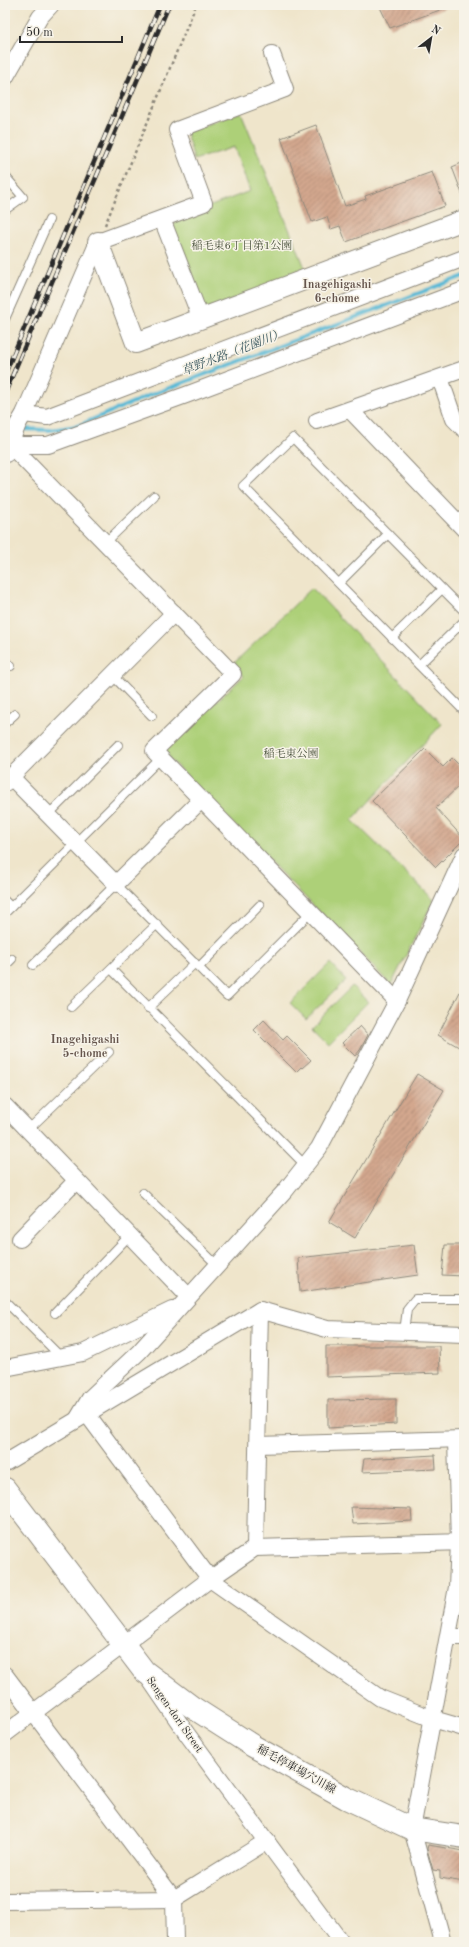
<svg xmlns="http://www.w3.org/2000/svg" width="469" height="1947" viewBox="0 0 469 1947" font-family="'Old Standard TT','Noto Serif JP',serif">
<defs>
<pattern id="building-hatch" width="6" height="6" patternUnits="userSpaceOnUse"><rect width="6" height="6" fill="#d3a78e"/><path d="M-1 1l2-2M0 6l6-6M5 7l2-2" fill="none" stroke="#ab8874"/></pattern>
</defs>
<rect width="100%" height="100%" fill="#f7f3e8"/>
<filter id="ink" filterUnits="userSpaceOnUse"><feTurbulence type="fractalNoise" baseFrequency=".025" numOctaves="2"/><feDisplacementMap in="SourceGraphic" scale="8" xChannelSelector="R" yChannelSelector="G"/><feConvolveMatrix kernelMatrix="1 2 1 2 8 2 1 2 1" color-interpolation-filters="sRGB"/></filter>
<filter id="wash" filterUnits="userSpaceOnUse"><feTurbulence type="fractalNoise" baseFrequency=".012" numOctaves="4" result="noise"/><feDisplacementMap in="SourceGraphic" scale="16" xChannelSelector="R" yChannelSelector="G"/><feGaussianBlur stdDeviation="0.9" result="paint"/><feColorMatrix in="noise" values="0 0 0 0 0 0 0 0 0 0 0 0 0 0 0 0 0 1.4 0 .05"/><feComposite in="paint" operator="in"/></filter>
<g filter="url(#wash)">
<rect width="100%" height="100%" fill="#efe5cb"/>
<!-- park -->
<g fill="#add078" stroke="#6c7e52">
<polygon points="241,112 308,275 209,308 202,306 172,229 177,219 250,191 234,147 194,160 186,132"/>
<polygon points="312,588 442,724 352,820 434,900 391,985 162,751 244,676 233,664"/>
<polygon points="330,963 346,980 306,1019 290,1003"/>
<polygon points="352,986 368,1002 328,1042 312,1026"/>
</g>
<g fill="none" stroke-linecap="round" stroke-linejoin="round">
<!-- stream -->
<polyline stroke="#58b9d6" stroke-width="4" points="19,429 50,430 77,426 148,396 464,276"/>
</g>
<g id="blocks">
<!-- building -->
<g fill="url(#building-hatch)">
<polygon points="379,5 451,5 451,6 390,28"/>
<polygon points="316,125 345,206 366,199 365,196 432,172 445,206 346,242 340,226 331,229 327,217 312,222 281,138"/>
<polygon points="464,162 464,196 463,196 452,167"/>
<polygon points="425,749 443,767 452,758 464,770 464,781 436,808 464,839 436,867 372,801"/>
<polygon points="464,984 464,1050 438,1035"/>
<polygon points="264,1020 283,1040 287,1036 311,1060 302,1068 301,1067 296,1072 254,1030"/>
<polygon points="360,1026 368,1035 360,1050 355,1056 342,1043"/>
<polygon points="417,1074 444,1090 355,1238 329,1222"/>
<polygon points="414,1245 418,1275 300,1292 298,1258"/>
<polygon points="445,1245 464,1245 464,1276 442,1275"/>
<polygon points="326,1346 439,1346 440,1373 326,1377"/>
<polygon points="396,1399 396,1424 328,1428 328,1400"/>
<polygon points="435,1455 436,1469 362,1472 364,1459"/>
<polygon points="351,1507 411,1509 412,1521 353,1524"/>
<polygon points="428,1845 464,1851 464,1882 440,1878 440,1871 433,1870 427,1849"/>
</g>
</g>
</g>
<g filter="url(#ink)">
<use href="#blocks" fill-opacity="0" stroke="#8d887b" stroke-width="1"/>
<g fill="none" stroke-linecap="round" stroke-linejoin="round">
<!-- service casing -->
<g stroke="#8d887b" stroke-width="10">
<g id="service">
<polyline points="5,176 23,197 5,210"/>
<polyline points="5,319 49,220"/>
<polyline points="105,543 154,496"/>
<polyline points="339,583 388,534"/>
<polyline points="464,611 293,438 243,486 464,711"/>
<polyline points="392,638 442,589"/>
<polyline points="5,661 11,666"/>
<polyline points="419,665 464,621"/>
<polyline points="113,676 152,716"/>
<polyline points="5,723 15,714"/>
<polyline points="48,815 118,745"/>
<polyline points="5,901 11,907"/>
<polyline points="5,913 161,758"/>
<polyline points="33,965 116,884 227,996 310,913"/>
<polyline points="5,966 12,959"/>
<polyline points="199,967 260,905"/>
<polyline points="111,969 306,1166"/>
<polyline points="71,1007 157,924"/>
<polyline points="148,1008 195,963"/>
<polyline points="28,1130 109,1052"/>
<polyline points="143,1193 217,1265"/>
<polyline points="5,1301 62,1358"/>
<polyline points="55,1313 129,1236"/>
<polyline points="404,1332 407,1309 415,1299 464,1299"/>
</g>
</g>
<!-- minor casing -->
<g stroke="#8d887b" stroke-width="18">
<g id="minor">
<polyline points="5,78 40,17 51,5"/>
<polyline points="162,219 201,319"/>
<polyline points="440,378 454,419 464,429"/>
<polyline points="350,410 464,529"/>
<polyline points="24,414 47,417 464,258"/>
<polyline points="317,421 464,369"/>
<polyline points="10,445 233,674 154,751 397,1001"/>
<polyline points="10,445 48,445 186,395 464,290"/>
<polyline points="6,454 18,424 24,414 98,242 204,203 177,130 285,89 272,54"/>
<polyline points="11,777 116,884 201,800"/>
<polyline points="5,783 174,613"/>
<polyline points="5,1106 188,1296"/>
<polyline points="20,1239 76,1181"/>
<polyline points="5,1368 83,1353 172,1310"/>
<polyline points="87,1414 210,1579 380,1698 433,1719 464,1728"/>
<polyline points="78,1418 90,1398 139,1352 285,1191 319,1148 397,1001 464,855"/>
<polyline points="258,1445 464,1439"/>
<polyline points="5,1463 260,1310 327,1329 464,1334"/>
<polyline points="255,1548 260,1310"/>
<polyline points="448,1637 464,1637"/>
<polyline points="5,1675 174,1899 175,1942"/>
<polyline points="150,1680 187,1734 341,1942"/>
<polyline points="5,1734 210,1579 255,1548 464,1542"/>
<polyline points="5,1901 174,1899 267,1841"/>
<polyline points="443,1942 412,1829 457,1587 459,1542 456,1440"/>
</g>
</g>
<!-- tertiary casing -->
<g stroke="#8d887b" stroke-width="22">
<polyline id="tertiary" points="98,242 136,343 464,220"/>
</g>
<!-- secondary casing -->
<g stroke="#8d887b" stroke-width="24">
<polyline id="secondary" points="5,1489 144,1671 192,1707 253,1746 346,1798 412,1829 464,1837"/>
</g>
<!-- path -->
<polyline stroke="#8d887b" stroke-width="2.5" stroke-dasharray="3 3" stroke-linecap="butt" points="105,225 196,5"/>
<!-- service -->
<use href="#service" stroke="#fff" stroke-width="8"/>
<!-- minor -->
<use href="#minor" stroke="#fff" stroke-width="16"/>
<!-- tertiary -->
<use href="#tertiary" stroke="#fff" stroke-width="20"/>
<!-- secondary -->
<use href="#secondary" stroke="#fff" stroke-width="22"/>
<!-- rail casing -->
<g stroke="#2b2b2b" stroke-width="4.5">
<g id="rail">
<polyline points="5,374 160,5"/>
<polyline points="5,393 169,5"/>
</g>
</g>
<!-- rail -->
<use href="#rail" stroke="#f7f3e8" stroke-width="3" stroke-dasharray="9" stroke-linecap="butt"/>
</g>
</g>
<g text-anchor="middle" dominant-baseline="central" stroke-width="3" stroke-linejoin="round" paint-order="stroke">
<!-- park labels -->
<g font-size="11" fill="#4c543e" stroke="#f7f3e8">
<text x="242" y="246">稲毛東6丁目第1公園</text>
<text x="291" y="754">稲毛東公園</text>
</g>
<!-- street labels -->
<g font-size="11" fill="#2b2b2b" stroke="#f7f3e8">
<text transform="translate(174 1715) rotate(55)">Sengen-dori Street</text>
<text transform="translate(296 1770) rotate(29)">稲毛停車場穴川線</text>
</g>
<!-- neighbourhood labels -->
<g font-size="12" font-weight="bold" fill="#66564e" stroke="#f7f3e8">
<text x="337" y="285">Inagehigashi<tspan x="337" dy="14">6-chome</tspan></text>
<text x="85" y="1040">Inagehigashi<tspan x="85" dy="14">5-chome</tspan></text>
</g>
<!-- water labels -->
<g font-size="12" font-style="italic" fill="#38565e" stroke="#f7f3e8">
<text transform="translate(233 353) rotate(-21)">草野水路（花園川）</text>
</g>
</g>
<!-- margin -->
<rect width="469" height="1947" fill="none" stroke="#f7f3e8" stroke-width="20"/>
<!-- north arrow -->
<g transform="translate(431 38) rotate(31)" stroke="#f7f3e8" stroke-width="3" paint-order="stroke">
<path d="M0-3L7 15L0 10L-7 15Z" fill="#2b2b2b"/>
<text y="-6" font-size="11" font-weight="bold" text-anchor="middle" fill="#2b2b2b">N</text>
</g>
<!-- scale -->
<path d="M20 36v6h102v-6" fill="none" stroke="#2b2b2b" stroke-width="2"/>
<text x="26" y="36" font-size="12" fill="#2b2b2b" stroke="#f7f3e8" stroke-width="3" paint-order="stroke">50 m</text>
</svg>
